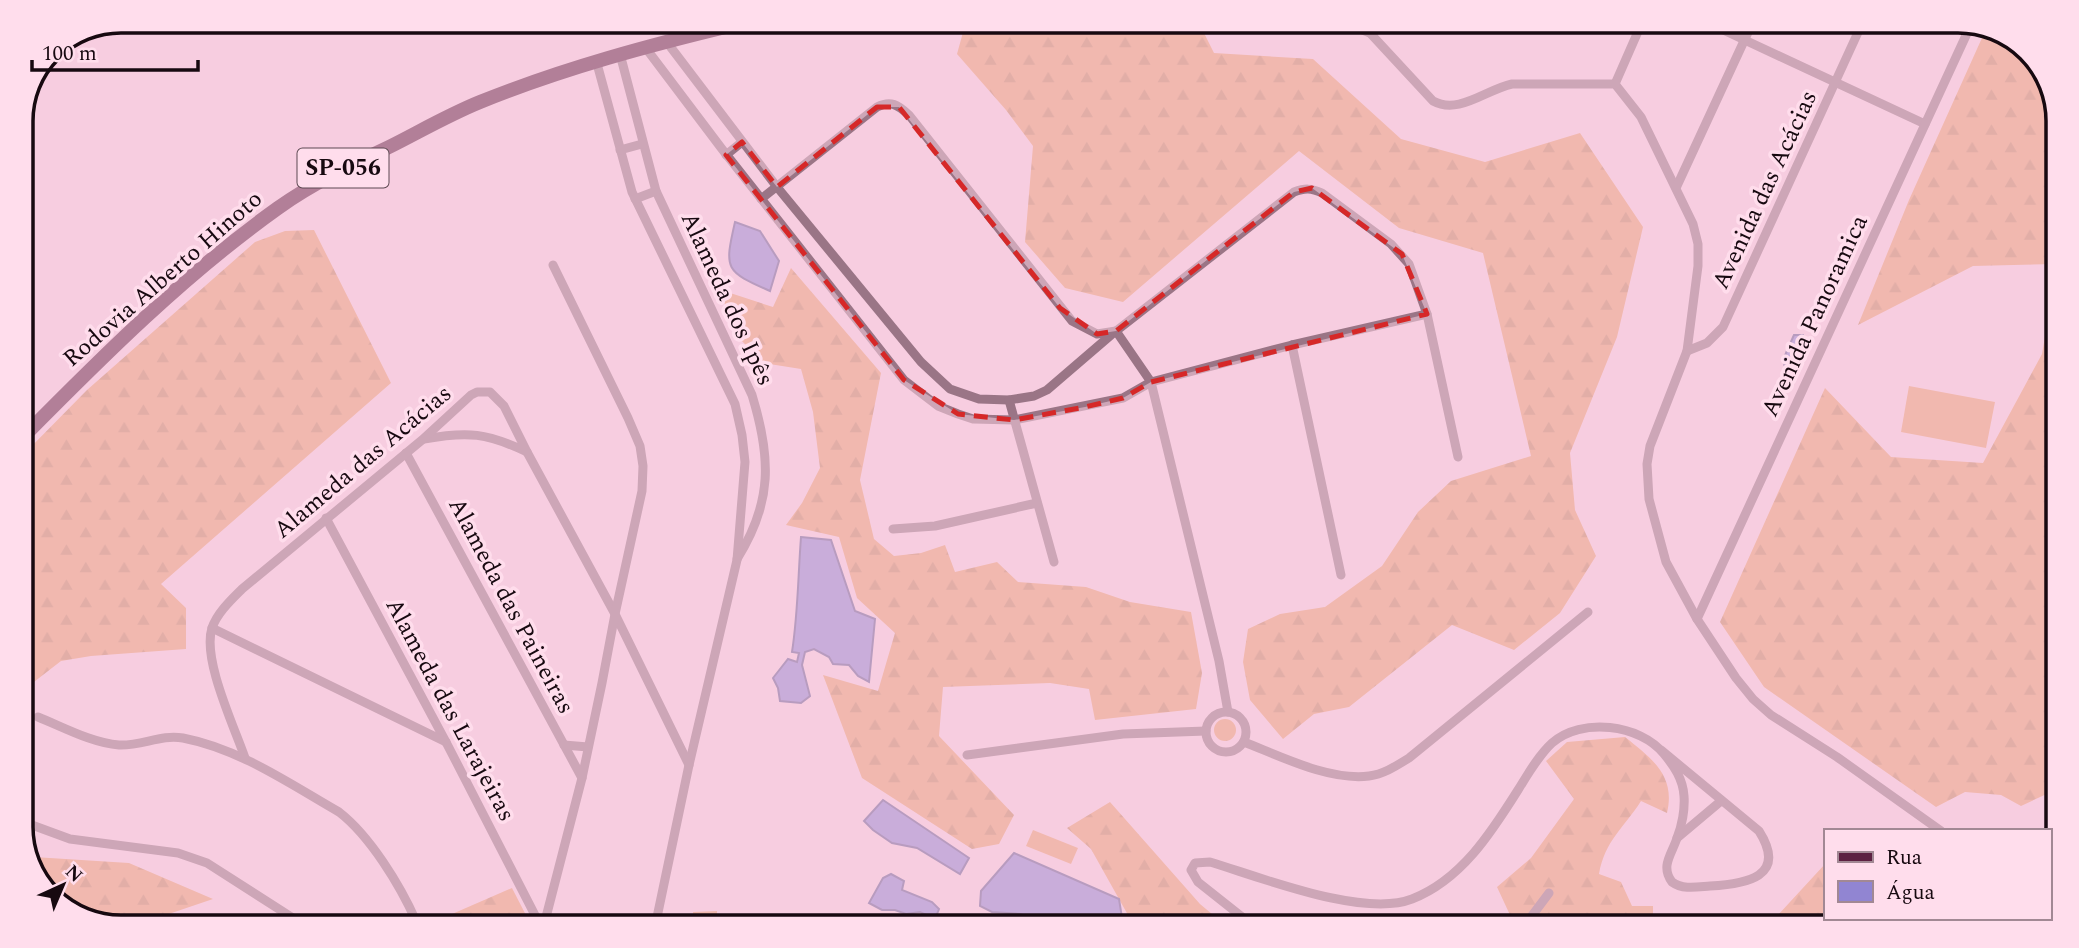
<svg xmlns="http://www.w3.org/2000/svg" width="2079" height="948" viewBox="0 0 2079 948" font-family="Spectral,serif">
<defs>
<pattern id="grass-tufts" width="24" height="20" patternUnits="userSpaceOnUse" patternTransform="scale(1.75)"><rect width="24" height="20" fill="#e99e74"/><path d="M3 7l-1-3M5 7V3M7 7l1-3M15 17l-1-3M17 17v-4M19 17l1-3" fill="none" stroke="#c78763"/></pattern>
<pattern id="forest-firs" width="22" height="20" patternUnits="userSpaceOnUse" patternTransform="scale(1.75)"><rect width="22" height="20" fill="#e99e74"/><path d="M5 1l3.5 6h-7zM16 11l3.5 6h-7z" fill="#c78763"/></pattern>
</defs>
<rect width="100%" height="100%" fill="#f7cde0"/>
<!-- grass -->
<circle fill="url(#grass-tufts)" cx="1225" cy="730" r="11"/>
<!-- forest -->
<g fill="url(#forest-firs)">
<polygon points="965,25 1200,25 1214,53 1313,59 1401,139 1485,162 1580,133 1643,227 1617,337 1570,453 1575,510 1596,556 1560,613 1514,650 1452,625 1349,707 1314,714 1283,739 1250,700 1243,662 1248,629 1280,614 1325,607 1382,566 1418,512 1451,481 1531,456 1483,253 1399,228 1299,151 1123,302 1065,288 1025,242 1033,146 1006,110 957,54"/>
<polygon points="1986,29 1996,29 2041,65 2058,115 2056,264 1973,266 1858,325 1909,200"/>
<polygon points="314,230 391,383 161,584 186,608 186,649 91,656 61,661 21,692 21,457 87,390 255,242 285,231"/>
<polygon points="791,268 881,373 860,480 874,539 894,556 921,553 945,545 955,572 997,562 1018,582 1086,587 1130,602 1191,612 1202,673 1196,709 1095,720 1089,689 1050,683 943,687 939,736 1014,815 999,844 972,849 862,778 823,675 878,691 895,633 857,598 839,537 786,525 802,503 820,468 813,412 801,369 763,363 741,340 718,289 773,307"/>
<polygon points="2056,273 2054,511 2051,512 2051,792 2021,806 2001,795 1965,792 1936,807 1764,687 1720,622 1825,388 1891,457 1983,463 2042,354"/>
<path d="M 1625,737 C 1651,758 1676,775 1667,813 L 1641,801 C 1624,828 1605,840 1599,874 L 1621,882 L 1632,906 L 1653,906 L 1653,926 L 1534,925 L 1510,915 L 1497,887 L 1531,858 L 1574,799 L 1546,761 L 1567,742 Z"/>
<polygon points="1110,802 1200,904 1224,924 1133,924 1091,849 1067,828"/>
<polygon points="28,853 34,857 129,863 213,899 154,919 83,919 38,883"/>
<polygon points="1825,864 1825,918 1954,918 1964,925 1958,927 1768,926"/>
<polygon points="512,888 529,921 436,921"/>
</g>
<!-- garden -->
<g fill="#e99e74">
<polygon points="1909,386 1995,402 1986,448 1901,432"/>
<polygon points="1033,830 1078,848 1071,864 1026,846"/>
<polygon points="717,911 717,922 694,922 693,912"/>
</g>
<!-- water -->
<g fill="#9185d2" stroke="#6c6098" stroke-width="2">
<path d="M 735,222 L 760,231 L 779,261 L 770,291 C 725,271 724,270 735,222 Z"/>
<path d="M 1794,335 L 1803,335 L 1806,343 L 1801,353 L 1793,360 L 1798,372 L 1790,380 C 1779,359 1785,356 1794,335 Z"/>
<path d="M 801,537 L 831,540 L 855,611 L 875,619 L 869,682 L 858,676 L 849,665 L 833,664 L 829,657 L 814,649 L 805,652 L 802,665 L 810,696 L 801,703 L 780,701 L 778,688 L 773,678 L 788,659 L 797,662 L 799,653 L 792,652 C 798,614 798,576 801,537 Z"/>
<polygon points="883,800 969,858 960,874 917,848 892,843 873,830 864,821"/>
<polygon points="1014,853 1119,899 1123,924 1046,923 1020,914 992,912 980,906 981,891"/>
<polygon points="891,874 904,881 902,890 932,902 939,909 935,919 920,912 906,914 895,910 882,910 869,903 883,878"/>
</g>
<g fill="none" stroke-linecap="round" stroke-linejoin="round">
<!-- minor -->
<g stroke="#9a7586" stroke-width="9">
<path d="M 1353,26 L 1370,33 L 1433,101 C 1459,115 1485,90 1512,84 L 1615,84 L 1641,117 L 1693,224 L 1698,244 L 1698,266 L 1687,351 L 1650,446 L 1647,464 L 1649,499 L 1666,562 L 1697,619 L 1736,678 L 1753,699 L 1771,715 L 1837,757 L 1941,831"/>
<polyline points="1719,28 1925,124"/>
<polyline points="1370,33 1386,26"/>
<path d="M 666,41 L 777,187 L 921,362 L 950,389 L 979,399 L 1009,400 L 1034,396 L 1047,390 L 1111,335 L 1294,192 C 1305,188 1311,188 1322,193 L 1391,244 L 1409,264 L 1427,314 L 1458,457"/>
<polyline points="645,47 722,149 904,380 938,406 958,414 973,419 1014,420 1123,398 1151,382 1292,345 1427,314"/>
<path d="M 620,54 L 656,191 L 752,395 C 771,457 773,502 737,559"/>
<polyline points="596,60 632,192 735,404 742,435 745,462 737,560 689,765 656,922"/>
<polyline points="1615,84 1640,27"/>
<polyline points="620,150 642,144"/>
<polyline points="726,155 742,142"/>
<polyline points="1676,188 1750,28"/>
<polyline points="635,199 656,191"/>
<path d="M 761,199 L 877,107 C 891,100 898,105 909,115 L 1072,321 L 1097,334 L 1116,331 L 1151,382 L 1219,661 L 1228,712"/>
<polyline points="1292,345 1341,575"/>
<polyline points="1687,351 1707,343 1723,327 1860,28"/>
<polyline points="1009,400 1054,562"/>
<path d="M 424,439 C 468,431 487,433 527,452"/>
<polyline points="406,453 582,778"/>
<polyline points="326,518 446,742 538,921"/>
<polyline points="893,529 935,526 1037,503"/>
<polyline points="1697,619 1969,29"/>
<polyline points="212,628 446,742"/>
<circle cx="1226" cy="732" r="20"/>
<path d="M 38,717 C 63,727 92,743 119,745 C 142,746 161,734 183,738 C 240,749 290,784 339,812 C 370,836 400,885 416,921"/>
<path d="M 1244,742 C 1280,756 1329,781 1369,776 C 1384,774 1396,766 1409,758 L 1588,612"/>
<polyline points="564,745 588,747"/>
<polyline points="967,755 1123,734 1206,731"/>
<path d="M 245,758 C 234,726 202,659 212,628 C 217,613 231,600 242,589 L 422,440 L 471,395 L 477,392 L 490,392 L 504,406 L 527,452 L 615,614 L 689,765"/>
<polyline points="21,821 70,839 178,853 207,863 296,920"/>
<polyline points="1677,838 1721,801"/>
<polyline points="545,921 582,778 602,683 615,614 642,491 643,466 640,446 628,418 553,265"/>
<path d="M 1251,924 L 1198,882 L 1191,870 L 1195,863 L 1210,862 C 1260,877 1363,918 1412,899 C 1461,880 1491,833 1518,790 C 1528,774 1538,756 1552,743 C 1581,717 1640,724 1664,754 C 1674,766 1683,779 1684,796 C 1685,809 1682,826 1677,838 C 1672,854 1660,866 1672,882 C 1683,890 1697,887 1710,886 C 1746,884 1788,877 1759,831 L 1661,750"/>
<polyline points="1525,925 1549,893"/>
</g>
<!-- primary -->
<path stroke="#5d2142" stroke-width="14" d="M 21,439 C 102,357 184,275 278,208 C 313,183 351,165 389,147 C 419,132 448,115 480,102 C 564,68 650,45 738,24"/>
</g>
<!-- marked area -->
<path d="M0 0H2079V948H0ZM 877,107 L 899,107 L 1060,308 L 1097,334 L 1116,331 L 1294,192 L 1312,188 L 1402,254 L 1427,314 L 1151,382 L 1123,398 L 1085,407 L 1014,420 L 958,414 L 904,380 L 726,155 L 742,142 L 777,187 Z" fill="#f7cde0" fill-opacity=".55" fill-rule="evenodd"/>
<path fill="none" stroke="#d62828" stroke-width="5" stroke-dasharray="14 9" stroke-linejoin="round" d="M 877,107 L 899,107 L 1060,308 L 1097,334 L 1116,331 L 1294,192 L 1312,188 L 1402,254 L 1427,314 L 1151,382 L 1123,398 L 1085,407 L 1014,420 L 958,414 L 904,380 L 726,155 L 742,142 L 777,187 Z"/>
<g text-anchor="middle" dominant-baseline="central" stroke-width="7" stroke-linejoin="round" paint-order="stroke">
<!-- shield labels -->
<rect fill="#ffddec" stroke="#5d4952" stroke-width="2" x="297.5" y="148.5" width="91" height="39" rx="5"/>
<g font-size="23" font-weight="bold" fill="#170910">
<text x="343" y="168">SP-056</text>
</g>
<!-- street labels -->
<g font-size="24" fill="#170910" stroke="#ffddec">
<text transform="translate(1765 190) rotate(-65)">Avenida das Acácias</text>
<text transform="translate(163 279) rotate(-41)">Rodovia Alberto Hinoto</text>
<text transform="translate(727 299) rotate(65)">Alameda dos Ipês</text>
<text transform="translate(1815 316) rotate(-65)">Avenida Panoramica</text>
<text transform="translate(363 462) rotate(-40)">Alameda das Acácias</text>
<text transform="translate(511 606) rotate(62)">Alameda das Paineiras</text>
<text transform="translate(450 710) rotate(62)">Alameda das Larajeiras</text>
</g>
</g>
<!-- crop -->
<path d="M0 0H2079V948H0ZM121 33H1958A88 88 0 0 1 2046 121V827A88 88 0 0 1 1958 915H121A88 88 0 0 1 33 827V121A88 88 0 0 1 121 33Z" fill="#ffddec" fill-rule="evenodd"/>
<path fill="none" stroke="#170910" stroke-width="3.5" d="M121 33H1958A88 88 0 0 1 2046 121V827A88 88 0 0 1 1958 915H121A88 88 0 0 1 33 827V121A88 88 0 0 1 121 33Z"/>
<!-- legend -->
<rect x="1824" y="829" width="228" height="91" fill="#ffddec" stroke="#a28894" stroke-width="2"/>
<rect x="1838" y="852" width="35" height="10" fill="#5d2142" stroke="#a28894" stroke-width="2"/>
<text x="1886" y="864" font-size="21" fill="#170910">Rua</text>
<rect x="1838" y="881" width="35" height="21" fill="#9185d2" stroke="#a28894" stroke-width="2"/>
<text x="1886" y="899" font-size="21" fill="#170910">Água</text>
<!-- north arrow -->
<g transform="translate(63 885) rotate(44)" stroke="#ffddec" stroke-width="5" paint-order="stroke">
<path d="M0-5L12 26L0 18L-12 26Z" fill="#170910"/>
<text y="-10" font-size="19" font-weight="bold" text-anchor="middle" fill="#170910">N</text>
</g>
<!-- scale -->
<path d="M32 60v10h166v-10" fill="none" stroke="#170910" stroke-width="3.5"/>
<text x="42" y="60" font-size="21" fill="#170910" stroke="#ffddec" stroke-width="5" paint-order="stroke">100 m</text>
</svg>
